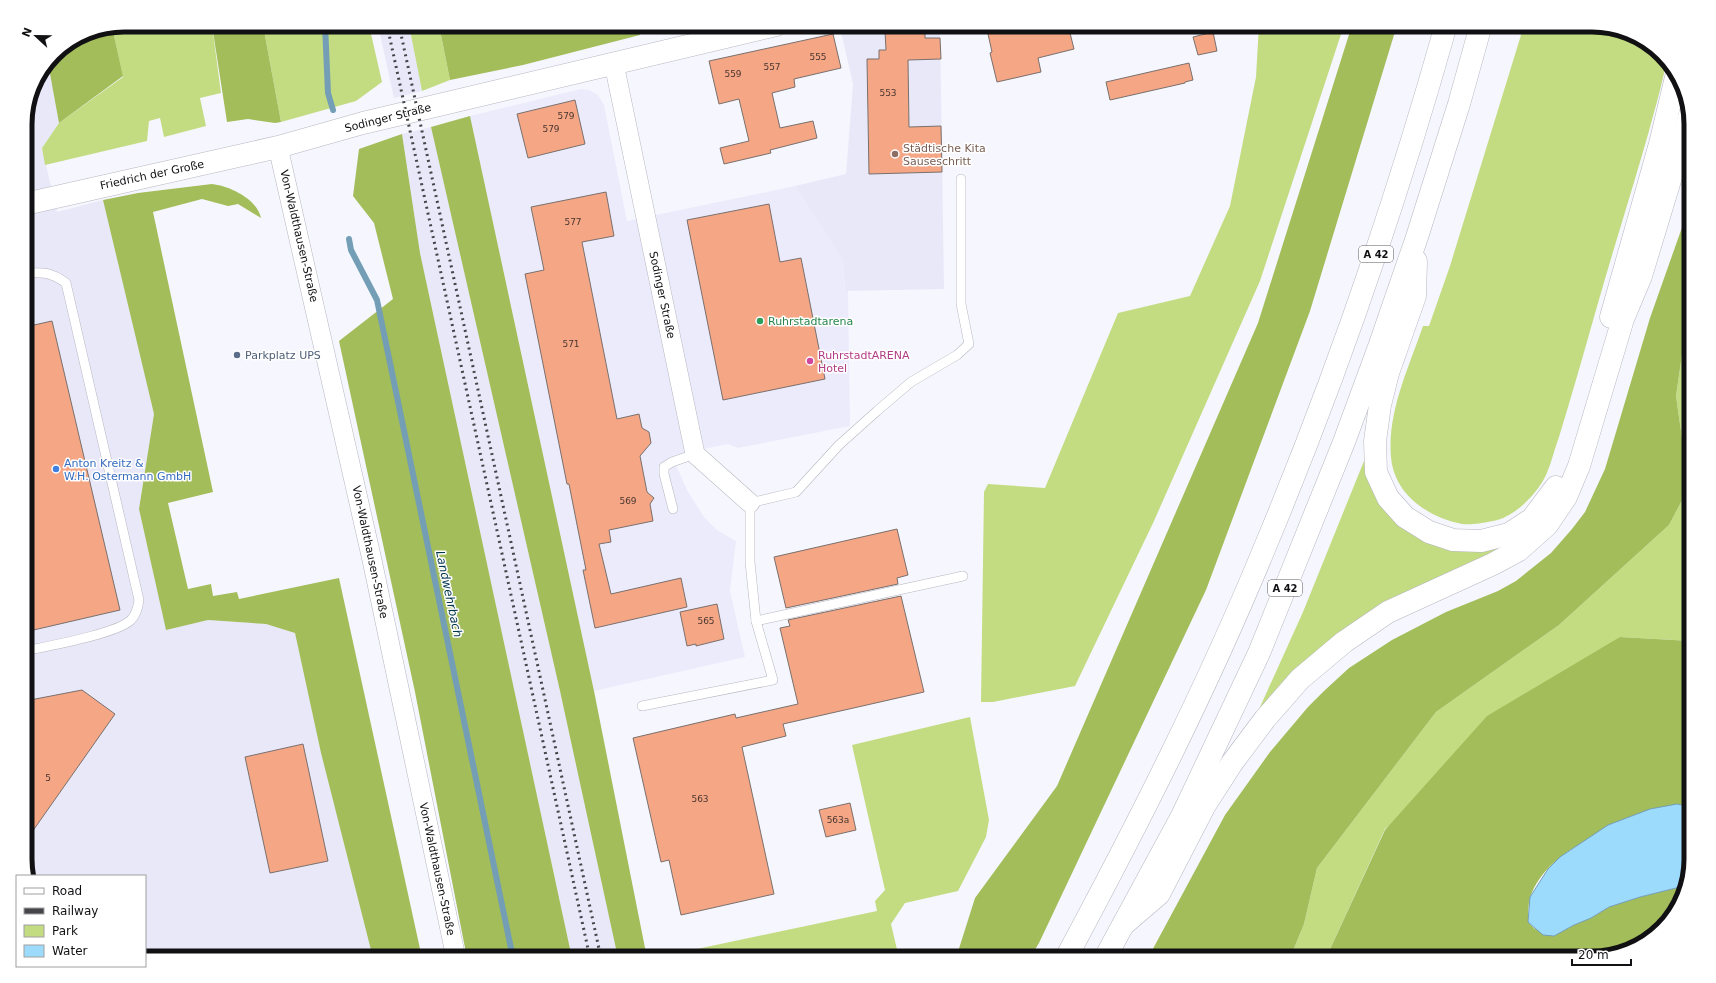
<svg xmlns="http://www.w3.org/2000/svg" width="1716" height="983" viewBox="0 0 1716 983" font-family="'DejaVu Sans',sans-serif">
<rect width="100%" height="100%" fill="#f6f6fe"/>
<!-- commercial -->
<polygon fill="#ecebfc" points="581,89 589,90 598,95 604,105 627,221 795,186 843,260 845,291 848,291 850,426 738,448 728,444 674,455 676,465 687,490 704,517 717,530 736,541 730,591 745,657 594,691 470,116"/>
<!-- built -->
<g fill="#e8e8f9">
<polygon points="378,25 409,25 422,91 394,98"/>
<polygon points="884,25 940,25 944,289 845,291 843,260 795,186 846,174 853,84 841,32"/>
<polygon points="48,63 59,123 42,148 57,212 103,200 154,414 139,509 166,629 208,620 266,624 295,633 321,753 373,958 145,958 145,876 28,876 25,865 25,118 33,86"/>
<polygon points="431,127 560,691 618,958 572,958 420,253 402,134"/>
</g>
<!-- green -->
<g fill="#c3dc82">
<polygon points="124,25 212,25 221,93 200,98 206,126 164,137 160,118 149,121 147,141 45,165 42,148 59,123 123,77 112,27"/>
<polygon points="263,25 369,25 382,82 356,101 281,122"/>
<polygon points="409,25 439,25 450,80 422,91"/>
<polygon points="1259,25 1344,25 1260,281 1154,521 1075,686 993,702 981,702 984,492 988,484 1045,488 1118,313 1190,296 1230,206 1256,77"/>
<path d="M 1521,25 L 1592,25 L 1641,38 L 1666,63 C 1662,86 1655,108 1649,131 C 1632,191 1613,250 1596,310 C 1584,352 1572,395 1559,437 C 1553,453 1549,474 1539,487 C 1528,502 1511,518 1493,521 C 1484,523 1470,525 1462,524 C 1427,517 1394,494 1391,457 C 1387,412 1409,367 1423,326 L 1429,326 L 1450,266 L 1521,35 L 1519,29 Z"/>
<polygon points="1691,293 1691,641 1620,637 1385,829 1326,958 1290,958 1304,924 1317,868 1436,712 1559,625 1669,525 1689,487 1676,396"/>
<polygon points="1366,456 1397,518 1505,543 1506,548 1414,592 1256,716 1303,612"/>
<polygon points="970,717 989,820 986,837 958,891 905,903 891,924 899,958 679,958 678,953 877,911 875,901 885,890 852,745"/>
</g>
<!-- forest -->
<g fill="#a3bd5a">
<polygon points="212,25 263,25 281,122 275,123 248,119 227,122"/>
<polygon points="439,25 638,25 640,35 523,65 450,80"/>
<polygon points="1352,25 1397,25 1310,311 1206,590 1039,943 1030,958 956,958 975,898 1057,786 1258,323"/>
<polygon points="112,27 123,76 59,123 48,63 54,54 86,32"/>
<polygon points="470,116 594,691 647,958 618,958 560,691 431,127"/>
<polygon points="402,134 420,253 572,958 467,958 415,692 339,341 393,299 374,223 353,196 359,149"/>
<path d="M 212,184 C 230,186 257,199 261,218 L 238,204 L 228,206 L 202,199 L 153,212 L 213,492 L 168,503 L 188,589 L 211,584 L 213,596 L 237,592 L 239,599 L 339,578 L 422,958 L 373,958 L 321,753 L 295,633 L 266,624 L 208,620 L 166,630 L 139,509 L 154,414 L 103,200 L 138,193 Z"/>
<polygon points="1691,202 1691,293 1676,396 1689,487 1669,525 1559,625 1436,712 1317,868 1304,924 1290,958 1148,958 1225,815 1270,752 1308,707 1324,691 1349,668 1392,640 1446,612 1498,591 1516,581 1551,553 1572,529 1585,512 1605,469 1650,318"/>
<path d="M 1620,637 L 1691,641 L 1691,807 L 1677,804 C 1629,823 1548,843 1530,898 C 1528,905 1528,914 1528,922 L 1535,929 L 1554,936 L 1574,925 L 1591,918 L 1609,907 L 1640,897 L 1684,886 L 1678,908 L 1642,945 L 1592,958 L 1326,958 L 1385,830 L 1487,716 Z"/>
</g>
<!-- water -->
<polygon fill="#9ddbfc" stroke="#739eb6" points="1677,804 1691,807 1691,859 1684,886 1640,897 1609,907 1591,918 1574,925 1554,936 1543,935 1528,922 1530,897 1548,869 1560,857 1608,825 1650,809"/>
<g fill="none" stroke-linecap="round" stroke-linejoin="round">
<!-- stream -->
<g stroke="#739eb6" stroke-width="6">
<polyline points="325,25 328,93 333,110"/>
<polyline points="349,239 351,250 377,300 513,958"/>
</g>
</g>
<!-- building -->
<g fill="#f4a685" stroke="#7a706d">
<polygon points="986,25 1068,25 1074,49 1038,58 1041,72 997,82 990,53 992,52"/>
<polygon points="925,30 925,38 940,38 941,59 908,60 909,127 941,126 942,172 869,174 867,59 879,59 879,50 886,50 885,31"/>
<polygon points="1213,32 1217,51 1198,55 1193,37"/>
<polygon points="833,34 841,68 794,79 795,87 772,93 780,128 813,121 817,138 770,150 771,153 724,164 720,148 749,141 739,99 719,104 709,61"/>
<polygon points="1189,63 1193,80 1185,82 1185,83 1110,100 1106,82"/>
<polygon points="575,100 585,144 528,158 517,114"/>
<polygon points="606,192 614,236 582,242 617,419 639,414 642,428 649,432 651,443 640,456 647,492 654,498 650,504 653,521 609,530 611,542 599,544 611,594 681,578 687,607 595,628 583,570 586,570 569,484 567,484 525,274 544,270 531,207"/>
<polygon points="769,204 780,262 801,258 825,379 723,400 687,220"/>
<polygon points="52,321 120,610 25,632 25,327"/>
<polygon points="897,529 908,575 897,578 898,584 786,608 774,557"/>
<polygon points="901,596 924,692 783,724 786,736 742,747 774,894 681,915 669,860 661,862 633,738 735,714 736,718 798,704 780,628 790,626 788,620"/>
<polygon points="717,604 724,639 696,646 696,644 687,646 680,612"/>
<polygon points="82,690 115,714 25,842 25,701"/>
<polygon points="303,744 328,861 270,873 245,757"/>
<polygon points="850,803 856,830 826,837 819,810"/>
</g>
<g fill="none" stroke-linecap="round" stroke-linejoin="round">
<!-- lane casing -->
<g stroke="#b6b6c0" stroke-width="10">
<g id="lane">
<path d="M 25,273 C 43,272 51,272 66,283 L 139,600 C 138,607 136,615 131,620 C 116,634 48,646 25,651"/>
<polyline points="673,509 664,474 664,467 672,462 695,454"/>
<polyline points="756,621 963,576"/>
<polyline points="642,706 773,680 756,621 750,562 750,503 796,492 839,445 877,411 911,382 957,355 969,344 961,304 961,179"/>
</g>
</g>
<!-- street casing -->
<g stroke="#b6b6c0" stroke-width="20">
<g id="street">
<polyline points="614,64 695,454 750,503"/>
<polyline points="278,147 372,560 456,958"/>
</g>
</g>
<!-- secondary casing -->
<g stroke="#b6b6c0" stroke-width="23">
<polyline id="secondary" points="25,204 278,147 363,123 776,25"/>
</g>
<!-- highway casing -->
<g stroke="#b6b6c0" stroke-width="23">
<g id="highway">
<polyline points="1416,261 1415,296 1388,373 1380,405 1375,441 1376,472 1388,498 1405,517 1429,532 1453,540 1481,541 1509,534 1532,519 1556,487"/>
<polyline points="1611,317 1660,144 1677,73"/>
<polyline points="1123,925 1159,894 1205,805 1232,763 1265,719 1300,679 1344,642 1388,612 1493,564 1519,550 1547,525 1566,497 1579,466 1623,319 1641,276 1690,114"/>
<path d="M 1066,958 C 1138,824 1207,688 1265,547 C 1336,377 1396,203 1446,25"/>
<polyline points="1105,958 1182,816 1259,653 1344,442 1379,347 1417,237 1459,104 1481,25"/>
</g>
</g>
<!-- lane -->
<use href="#lane" stroke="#fff" stroke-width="9"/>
<!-- street -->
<use href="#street" stroke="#fff" stroke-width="19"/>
<!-- secondary -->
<use href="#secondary" stroke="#fff" stroke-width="22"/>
<!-- highway -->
<use href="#highway" stroke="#fff" stroke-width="22"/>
<!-- rail -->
<g stroke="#46464a" stroke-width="3" stroke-dasharray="2 4" stroke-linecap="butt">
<polyline points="387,25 590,958"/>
<polyline points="399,25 601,958"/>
</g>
</g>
<!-- markers -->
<circle fill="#8d6e63" stroke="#fff" stroke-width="1.5" cx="895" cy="154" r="4"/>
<circle fill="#2e9e5b" stroke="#fff" stroke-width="1.5" cx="760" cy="321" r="4"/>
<circle fill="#5c6f8a" stroke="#fff" stroke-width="1.5" cx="237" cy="355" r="4"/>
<circle fill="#d1479c" stroke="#fff" stroke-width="1.5" cx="810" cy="361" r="4"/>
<circle fill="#3f7fe0" stroke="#fff" stroke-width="1.5" cx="56" cy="469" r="4"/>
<g text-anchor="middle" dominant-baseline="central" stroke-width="3" stroke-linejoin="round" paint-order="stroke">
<!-- number labels -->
<g font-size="9" fill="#4a3630">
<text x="818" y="57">555</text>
<text x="772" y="67">557</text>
<text x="733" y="74">559</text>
<text x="888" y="93">553</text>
<text x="566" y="116">579</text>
<text x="551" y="129">579</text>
<text x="573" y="222">577</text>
<text x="571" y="344">571</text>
<text x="628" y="501">569</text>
<text x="706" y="621">565</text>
<text x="48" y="778">5</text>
<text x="700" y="799">563</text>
<text x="838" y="820">563a</text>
</g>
<!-- shield labels -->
<g fill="#fff" stroke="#58585a" stroke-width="1">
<rect x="1359" y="246" width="34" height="16" rx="3"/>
<rect x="1268" y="580" width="34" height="16" rx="3"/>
</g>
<g font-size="10" font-weight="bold" fill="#111114">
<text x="1376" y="254">A 42</text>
<text x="1285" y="588">A 42</text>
</g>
<!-- street labels -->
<g font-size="11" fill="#111114" stroke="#fff">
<text transform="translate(388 118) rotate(-14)">Sodinger Straße</text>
<text transform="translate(152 175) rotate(-12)">Friedrich der Große</text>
<text transform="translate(299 236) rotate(77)">Von-Waldthausen-Straße</text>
<text transform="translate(662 295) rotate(78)">Sodinger Straße</text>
<text transform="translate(370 552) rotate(78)">Von-Waldthausen-Straße</text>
<text transform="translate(437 869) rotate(78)">Von-Waldthausen-Straße</text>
</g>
<!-- education labels -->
<g font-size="11" fill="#785e54" stroke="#fff" text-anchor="start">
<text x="903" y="148">Städtische Kita<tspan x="903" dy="13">Sauseschritt</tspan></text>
</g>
<!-- leisure labels -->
<g font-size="11" fill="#27864d" stroke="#fff" text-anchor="start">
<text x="768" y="321">Ruhrstadtarena</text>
</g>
<!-- service labels -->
<g font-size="11" fill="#4e5e75" stroke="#fff" text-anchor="start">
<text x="245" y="355">Parkplatz UPS</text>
</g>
<!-- hotel labels -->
<g font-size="11" fill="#b23c85" stroke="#fff" text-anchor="start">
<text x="818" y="355">RuhrstadtARENA<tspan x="818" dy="13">Hotel</tspan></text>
</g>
<!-- shop labels -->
<g font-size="11" fill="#366cbe" stroke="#fff" text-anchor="start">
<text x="64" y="463">Anton Kreitz &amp;<tspan x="64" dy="13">W.H. Ostermann GmbH</tspan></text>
</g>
<!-- water labels -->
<g font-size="12" font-style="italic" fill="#00354b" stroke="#fff">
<text transform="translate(449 594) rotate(78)">Landwehrbach</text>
</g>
</g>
<!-- crop -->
<path d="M0 0H1716V983H0ZM124 32H1592A92 92 0 0 1 1684 124V859A92 92 0 0 1 1592 951H124A92 92 0 0 1 32 859V124A92 92 0 0 1 124 32Z" fill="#fff" fill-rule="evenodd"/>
<path fill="none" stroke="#111114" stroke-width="5" d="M124 32H1592A92 92 0 0 1 1684 124V859A92 92 0 0 1 1592 951H124A92 92 0 0 1 32 859V124A92 92 0 0 1 124 32Z"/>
<!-- legend -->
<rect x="16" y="875" width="130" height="92" fill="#ffffff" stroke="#a0a0a1"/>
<rect x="24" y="888" width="20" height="6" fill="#ffffff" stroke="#a0a0a1"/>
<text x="52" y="895" font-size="12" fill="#111114">Road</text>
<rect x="24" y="908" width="20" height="6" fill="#46464a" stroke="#a0a0a1"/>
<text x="52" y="915" font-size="12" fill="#111114">Railway</text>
<rect x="24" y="925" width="20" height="12" fill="#c3dc82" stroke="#a0a0a1"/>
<text x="52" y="935" font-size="12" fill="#111114">Park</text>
<rect x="24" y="945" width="20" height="12" fill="#9ddbfc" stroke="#a0a0a1"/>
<text x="52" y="955" font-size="12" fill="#111114">Water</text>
<!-- north arrow -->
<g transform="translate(36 36) rotate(292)" stroke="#ffffff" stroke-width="3" paint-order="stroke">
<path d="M0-3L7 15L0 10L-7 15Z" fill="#111114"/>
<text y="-6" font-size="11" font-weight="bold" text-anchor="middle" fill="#111114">N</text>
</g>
<!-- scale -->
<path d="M1572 959v6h59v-6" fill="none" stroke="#111114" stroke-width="2"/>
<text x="1578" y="959" font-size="12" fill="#111114" stroke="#ffffff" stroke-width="3" paint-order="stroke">20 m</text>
</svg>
